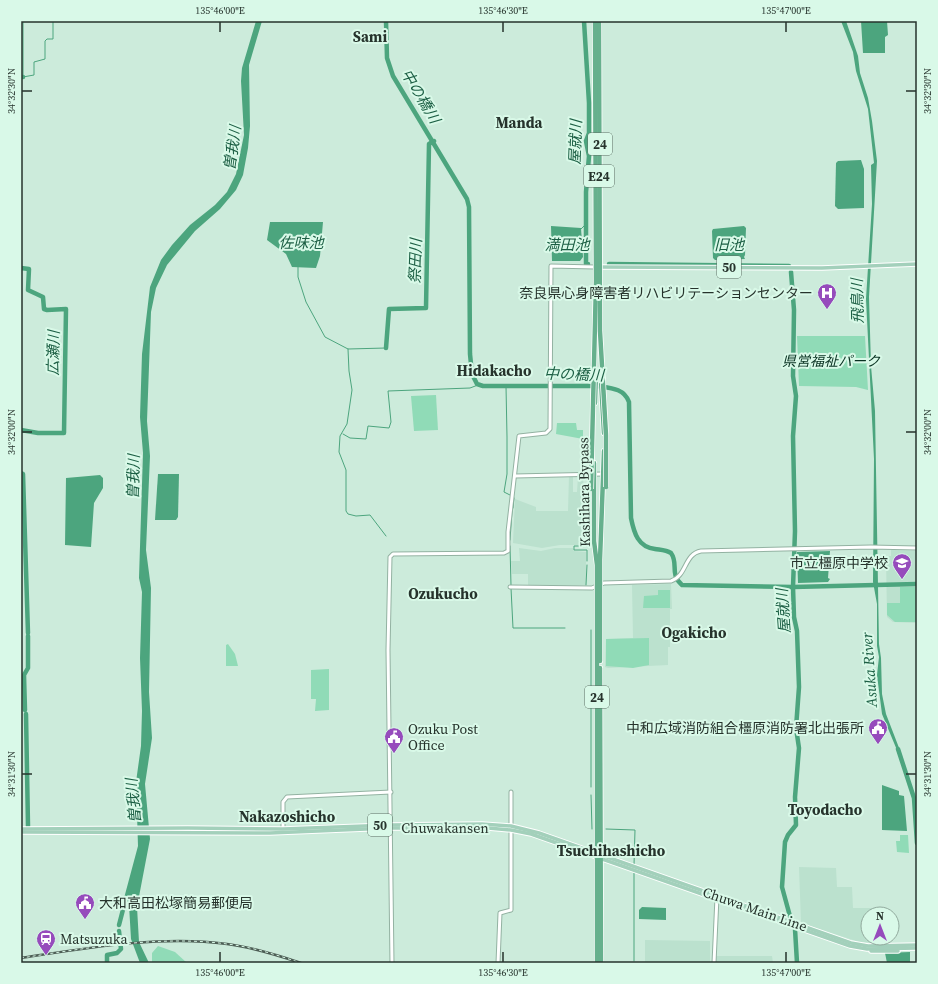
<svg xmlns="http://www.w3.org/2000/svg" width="938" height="984" viewBox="0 0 938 984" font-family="'Source Serif 4','Noto Sans JP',serif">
<rect width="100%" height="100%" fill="#ccebdb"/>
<!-- built -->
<g fill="#bbe1ce">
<polygon points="569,476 573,476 573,492 577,492 578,476 583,476 587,545 560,545 542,548 513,543 515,499 536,507 536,511 568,511"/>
<polygon points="519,548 541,551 555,548 573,548 574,551 586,552 586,585 528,586 528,574 512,574 511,561 520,561"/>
<polygon points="891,550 917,551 917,623 893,622 887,617 886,556 891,556"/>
<polygon points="671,584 672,609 670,609 670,647 668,647 668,665 608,668 605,667 606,639 633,638 632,585"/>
<polygon points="799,867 836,868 837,887 852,887 853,908 879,908 879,914 868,914 868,938 878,938 878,943 859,942 801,923"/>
<polygon points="645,940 710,941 710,963 645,963"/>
<polygon points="717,956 772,956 773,963 715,963 715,958"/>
</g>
<!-- green -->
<g fill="#90dbb7">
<polygon points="797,336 865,336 868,390 856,387 799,386"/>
<polygon points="436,395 438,430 414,431 411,396"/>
<polygon points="557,423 576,423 577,430 583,430 583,439 556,434"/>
<polygon points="900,587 917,587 917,622 895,622 887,615 887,603 900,603"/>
<polygon points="658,590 670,590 670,608 643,608 644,596 658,595"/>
<polygon points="649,638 649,665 633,668 606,666 606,639"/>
<polygon points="228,644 235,654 238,666 226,666 226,645"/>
<polygon points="329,669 329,710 315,711 316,699 311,699 311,670"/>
<polygon points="900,835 908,835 909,853 897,852 896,841 900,841"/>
<polygon points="158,946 175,952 187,963 152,963 152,953"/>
</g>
<!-- water -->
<g fill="#4ca57e">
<polygon points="256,21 262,21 249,65 250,126 248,148 243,175 236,190 220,209 195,231 167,265 156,288 151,312 147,421 150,456 146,550 151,588 149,692 152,738 145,784 150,839 137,907 139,942 149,963 140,963 131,939 129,905 123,902 138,846 136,782 141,746 142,711 140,658 142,592 139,578 143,453 140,417 142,354 150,287 161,260 172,245 190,225 215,205 227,192 236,174 244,135 241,81 242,68"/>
<polygon points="841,21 846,21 858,56 860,73 868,98 872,121 877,161 869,297 871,366 875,411 879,644 881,658 882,694 886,714 901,753 899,755 882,714 877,675 879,657 877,646 877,604 873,582 874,459 866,299 872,204 871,165 874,163 868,109 856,71 853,52"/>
<polygon points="861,21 887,21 888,35 885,37 885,53 863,53"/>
<polygon points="861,160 864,169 864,208 838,209 835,206 836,163 838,161"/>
<polygon points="270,222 323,222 320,256 316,268 292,267 286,254 267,240"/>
<polygon points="551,226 581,228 583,257 580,261 552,261"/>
<polygon points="744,226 746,228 745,255 744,257 745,259 715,260 713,258 712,231 713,229"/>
<polygon points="158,474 179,474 178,517 176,520 155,520"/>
<polygon points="100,475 103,478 103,488 94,503 91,547 65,545 66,478"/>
<polygon points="830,551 828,578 830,579 828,582 798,583 797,552"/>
<polygon points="882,785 899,791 899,795 904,796 907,831 882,830"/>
<polygon points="642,907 666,908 666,920 639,919 639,910"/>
<polygon points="910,952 910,963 887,963 885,953"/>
</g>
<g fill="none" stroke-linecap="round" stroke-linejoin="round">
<!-- stream -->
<g stroke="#4ca57e" stroke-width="1">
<polyline points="23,21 23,77 34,75 34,62 45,59 45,41 47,39 53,39 53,21"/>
<polyline points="581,229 587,223"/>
<polyline points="298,266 298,277 306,302 325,337 348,349 386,348"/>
<polyline points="348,349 349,371 352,390 347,424 340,436 339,452 346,470 346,511 348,514 356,516 370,515 386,536"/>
<polyline points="506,386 507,437 507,474 504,492 510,495"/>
<polyline points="343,434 350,438 366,439 368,426 389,428 391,422 388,391 470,388 478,385"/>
<polyline points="585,492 585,512"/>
<polyline points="513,508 514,498"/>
<polyline points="586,516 587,537"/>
<polyline points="510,540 512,511"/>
<polyline points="510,546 511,585"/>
<polyline points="587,561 587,550 574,550 574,546 587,546 587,541"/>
<polyline points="586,585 587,565"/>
<polyline points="511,588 513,628 565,628"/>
<polyline points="591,630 591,787"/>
<polyline points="591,795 592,829"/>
<polyline points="606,829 635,830 634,865"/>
<polyline points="634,961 634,873"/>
</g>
<!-- river -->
<g stroke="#4ca57e" stroke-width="4.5">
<path d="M 386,21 L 387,58 L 393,76 L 467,199 L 469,207 L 470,354 L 472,374 L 477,384 L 483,386 L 597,386 C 610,388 624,388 629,402 L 631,518 C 634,533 638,547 655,549 C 661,550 666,550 671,553 C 679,564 669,574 682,585 L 793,587 L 917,584"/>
<polyline points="584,21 589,103 589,133 586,141 589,156 586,192 586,264 588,264"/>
<polyline points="21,77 23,77"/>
<polyline points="609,264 789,266"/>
<polyline points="21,268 29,269 28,290 43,297 44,309 47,310 66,309 64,433 38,433 21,430"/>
<polyline points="791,272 794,310 793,376 796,396 793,436 795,531 793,587 794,617 797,631 799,687 796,728 799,748 795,797 796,825 788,835 785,842 782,887 791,920"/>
<polyline points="386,348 389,309 426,308 429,144 434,141"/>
<polyline points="21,473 23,474 28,633"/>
<polyline points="25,710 24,675 28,668 28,636"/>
<polyline points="26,714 28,826"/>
<polyline points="898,749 914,798 917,843"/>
<polyline points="119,925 126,898"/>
<polyline points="795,929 797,963"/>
<polyline points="107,963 107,955 117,953 121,949 119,931"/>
</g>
<!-- minor casing -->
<g stroke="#93b2a2" stroke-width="5">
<g id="minor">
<polyline points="515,476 603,474"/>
<path d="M 510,587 L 592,588 L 604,583 L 671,581 C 687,576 684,554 701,551 L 871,547 L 917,548"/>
<polyline points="283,829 283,802 287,797 391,792"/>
<polyline points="392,963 388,650 390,557 393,554 504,553 508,551 508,532 519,436 546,433 550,429 551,266 595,267"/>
<polyline points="498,963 500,913 511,910 511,792"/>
<polyline points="714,963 717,897"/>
</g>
</g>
<!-- major casing -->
<g stroke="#fff" stroke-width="5.5">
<g id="major">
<polyline points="598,267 822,268 917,264"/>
<polyline points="21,829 188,828 283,829 391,825 482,824 511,826 539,833 851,943 868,946 917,945"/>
<polyline points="21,832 270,833 390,828 488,828 511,830 531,834 850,946 867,949 917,948"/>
<polyline points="871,951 898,951"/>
</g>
</g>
<!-- highway casing -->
<g stroke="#fff" stroke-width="6">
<g id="highway">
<polyline points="601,381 604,433"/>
<polyline points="595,403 596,373"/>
<polyline points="594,463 594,541 597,565 597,963"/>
<polyline points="600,661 600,560 604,451"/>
<polyline points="600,668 601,963"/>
</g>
</g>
<!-- minor -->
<use href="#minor" stroke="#fff" stroke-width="3"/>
<!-- major -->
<use href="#major" stroke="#a3d0bb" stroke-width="3.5"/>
<!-- highway -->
<use href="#highway" stroke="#66b08d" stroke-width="4.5"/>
<!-- rail casing -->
<g stroke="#4d5e55" stroke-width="2.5">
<path id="rail" d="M 21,958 C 87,948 161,935 227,944 C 252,947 277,955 301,963"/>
</g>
<!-- rail -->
<use href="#rail" stroke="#d9f9e8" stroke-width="1" stroke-dasharray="3" stroke-linecap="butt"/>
<!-- highway-bridge casing -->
<g stroke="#fff" stroke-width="6" stroke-linecap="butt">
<g id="highway-bridge">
<polyline points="599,21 600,331 606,435 606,487"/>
<polyline points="591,489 596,281 595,21"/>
</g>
</g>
<!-- highway-bridge -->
<use href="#highway-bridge" stroke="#66b08d" stroke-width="4.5"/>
</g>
<!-- ticks -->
<path fill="none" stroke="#26332c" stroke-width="1.5" d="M 220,22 L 220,32M 503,22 L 503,32M 786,22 L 786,32M 22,91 L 32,91M 906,91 L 916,91M 22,432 L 32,432M 906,432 L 916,432M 22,774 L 32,774M 906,774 L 916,774M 220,952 L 220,962M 503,952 L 503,962M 786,952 L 786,962"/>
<!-- icons -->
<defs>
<g id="hospital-pin" transform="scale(1)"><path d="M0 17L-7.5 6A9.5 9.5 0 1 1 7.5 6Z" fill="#964bbc" stroke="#d9f9e8"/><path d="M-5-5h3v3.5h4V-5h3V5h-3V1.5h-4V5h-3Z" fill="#fff"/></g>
<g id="school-pin" transform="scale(1)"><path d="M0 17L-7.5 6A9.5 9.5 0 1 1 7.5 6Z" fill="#964bbc" stroke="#d9f9e8"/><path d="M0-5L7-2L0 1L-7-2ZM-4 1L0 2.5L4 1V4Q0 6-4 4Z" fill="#fff"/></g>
<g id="civic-pin" transform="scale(1)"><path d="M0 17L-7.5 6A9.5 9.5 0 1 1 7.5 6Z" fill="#964bbc" stroke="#d9f9e8"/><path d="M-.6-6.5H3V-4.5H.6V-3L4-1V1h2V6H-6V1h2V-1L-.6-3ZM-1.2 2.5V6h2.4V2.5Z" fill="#fff"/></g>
<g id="station-pin" transform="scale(1)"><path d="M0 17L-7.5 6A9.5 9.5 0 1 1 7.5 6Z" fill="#964bbc" stroke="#d9f9e8"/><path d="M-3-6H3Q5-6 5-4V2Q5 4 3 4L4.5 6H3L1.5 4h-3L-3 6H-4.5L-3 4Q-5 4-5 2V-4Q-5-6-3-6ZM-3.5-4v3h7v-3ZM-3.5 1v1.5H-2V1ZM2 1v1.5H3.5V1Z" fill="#fff"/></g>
</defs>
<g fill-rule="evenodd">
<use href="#hospital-pin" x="827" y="293"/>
<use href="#school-pin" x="902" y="563"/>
<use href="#civic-pin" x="878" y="728"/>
<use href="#civic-pin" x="394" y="737"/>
<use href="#civic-pin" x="85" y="903"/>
<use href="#station-pin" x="46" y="939"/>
</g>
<g text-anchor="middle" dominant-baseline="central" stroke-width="4" stroke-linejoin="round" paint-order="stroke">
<!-- shield labels -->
<g fill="#d9f9e8" stroke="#5c6e64" stroke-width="1">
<rect x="588" y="133" width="24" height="22" rx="3"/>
<rect x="584" y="165" width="30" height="22" rx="3"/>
<rect x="717" y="256" width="24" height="22" rx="3"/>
<rect x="585" y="686" width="24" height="22" rx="3"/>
<rect x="368" y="814" width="24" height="22" rx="3"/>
</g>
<g font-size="13" font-weight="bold" fill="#26332c">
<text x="600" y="144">24</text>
<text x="599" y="176">E24</text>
<text x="729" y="267">50</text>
<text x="597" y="697">24</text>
<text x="380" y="825">50</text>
</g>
<!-- poi labels -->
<g font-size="14" fill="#26332c" stroke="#d9f9e8" text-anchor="end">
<text x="813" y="293">奈良県心身障害者リハビリテーションセンター</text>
<text x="888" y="563">市立橿原中学校</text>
<text x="864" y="728">中和広域消防組合橿原消防署北出張所</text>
<text x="408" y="729" text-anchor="start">Ozuku Post<tspan x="408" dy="16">Office</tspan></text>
<text x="99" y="903" text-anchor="start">大和高田松塚簡易郵便局</text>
<text x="60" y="939" text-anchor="start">Matsuzuka</text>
</g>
<!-- park labels -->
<g font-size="14" font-style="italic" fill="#083121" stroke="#d9f9e8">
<text x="831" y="361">県営福祉パーク</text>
</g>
<!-- street labels -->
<g font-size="14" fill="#26332c" stroke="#d9f9e8">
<text transform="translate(584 492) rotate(-91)">Kashihara Bypass</text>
<text x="445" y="828">Chuwakansen</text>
<text transform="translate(755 909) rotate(19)">Chuwa Main Line</text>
</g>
<!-- neighbourhood labels -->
<g font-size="15" font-weight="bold" fill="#26332c" stroke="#d9f9e8">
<text x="370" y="36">Sami</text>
<text x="519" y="122">Manda</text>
<text x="494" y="370">Hidakacho</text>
<text x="443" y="593">Ozukucho</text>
<text x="694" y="632">Ogakicho</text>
<text x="825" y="809">Toyodacho</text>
<text x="287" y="816">Nakazoshicho</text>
<text x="611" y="850">Tsuchihashicho</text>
</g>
<!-- water labels -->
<g font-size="15" font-style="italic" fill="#1c5f44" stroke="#d9f9e8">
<text transform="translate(421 96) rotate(59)">中の橋川</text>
<text transform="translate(575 142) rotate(-88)">屋就川</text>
<text transform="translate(232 148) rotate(-82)">曽我川</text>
<text x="301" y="242">佐味池</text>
<text x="567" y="244">満田池</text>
<text x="729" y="244">旧池</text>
<text transform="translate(415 261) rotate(-88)">祭田川</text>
<text transform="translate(857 301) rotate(-91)">飛鳥川</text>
<text transform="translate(53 353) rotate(-89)">広瀬川</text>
<text transform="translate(574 374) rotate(2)">中の橋川</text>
<text transform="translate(133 477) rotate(-89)">曽我川</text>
<text transform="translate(783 611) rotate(-94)">屋就川</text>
<text transform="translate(869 670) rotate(-94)">Asuka River</text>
<text transform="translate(133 801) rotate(-95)">曽我川</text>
</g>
</g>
<!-- border -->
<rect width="938" height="984" fill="none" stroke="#d9f9e8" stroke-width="44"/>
<!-- north arrow -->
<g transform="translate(880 926)"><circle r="19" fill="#d9f9e8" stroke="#91aa9d"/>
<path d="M0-3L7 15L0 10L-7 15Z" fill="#964bbc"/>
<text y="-6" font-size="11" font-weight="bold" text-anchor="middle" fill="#26332c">N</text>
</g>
<rect x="22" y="22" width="894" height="940" fill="none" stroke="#26332c" stroke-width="1.5"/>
<g font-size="10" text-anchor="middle" fill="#26332c">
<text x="220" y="14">135°46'00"E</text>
<text x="503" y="14">135°46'30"E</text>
<text x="786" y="14">135°47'00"E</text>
<text transform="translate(11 91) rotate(-90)" y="4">34°32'30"N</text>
<text transform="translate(927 91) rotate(-90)" y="4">34°32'30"N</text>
<text transform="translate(11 432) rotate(-90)" y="4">34°32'00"N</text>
<text transform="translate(927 432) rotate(-90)" y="4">34°32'00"N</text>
<text transform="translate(11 774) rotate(-90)" y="4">34°31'30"N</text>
<text transform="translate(927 774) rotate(-90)" y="4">34°31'30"N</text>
<text x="220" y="976">135°46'00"E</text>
<text x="503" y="976">135°46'30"E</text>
<text x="786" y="976">135°47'00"E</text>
</g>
</svg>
